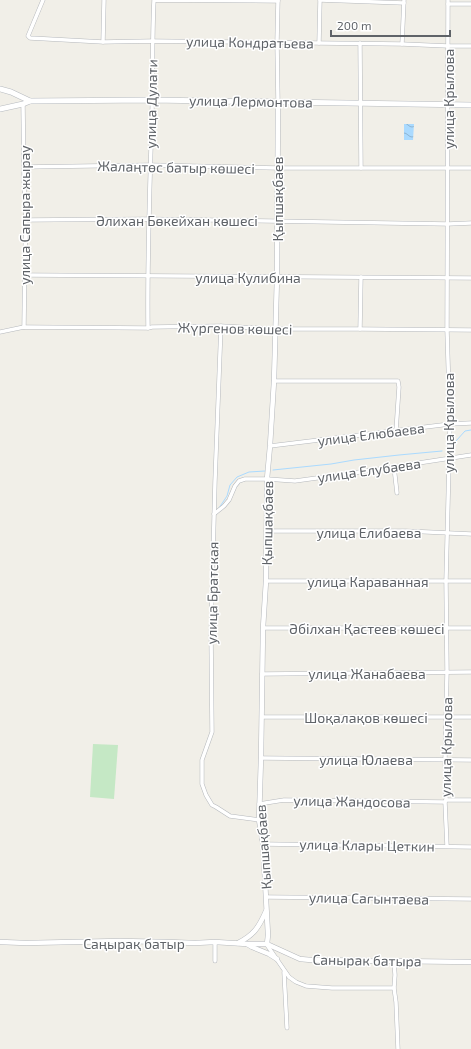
<svg xmlns="http://www.w3.org/2000/svg" width="471" height="1049" viewBox="0 0 471 1049" font-family="'Exo 2',sans-serif">
<defs>
<pattern id="water-waves" width="16" height="10" patternUnits="userSpaceOnUse"><rect width="16" height="10" fill="#aadaff"/><path d="M0 5q4-4 8 0t8 0" fill="none" stroke="#8eb4d2"/></pattern>
</defs>
<rect width="100%" height="100%" fill="#f1efe8"/>
<!-- pitch -->
<polygon fill="#c5e8c5" points="93,744 118,745 114,799 90,797"/>
<!-- water -->
<polygon fill="url(#water-waves)" points="404,124 414,124 413,140 404,140"/>
<g fill="none" stroke-linecap="round" stroke-linejoin="round">
<!-- stream -->
<g stroke="#aadaff" stroke-width="1">
<polyline points="456,441 465,431 471,430"/>
<polyline points="273,470 331,464 354,460 399,455 442,451"/>
<polyline points="219,508 227,496 230,485 237,477 249,472 265,471"/>
</g>
<!-- minor casing -->
<g stroke="#b5b8bc" stroke-width="4.5">
<g id="minor">
<polyline points="43,0 28,36 30,38 103,42 152,41 402,44 448,46 471,46"/>
<polyline points="320,0 404,3"/>
<polyline points="448,4 471,4"/>
<polyline points="103,42 104,0"/>
<polyline points="319,43 320,0"/>
<polyline points="360,43 361,168"/>
<polyline points="402,44 404,0"/>
<polyline points="278,102 277,42 278,0"/>
<polyline points="23,104 24,182 26,220 25,251 24,327"/>
<polyline points="25,167 150,165 277,168 471,168"/>
<polyline points="26,220 149,219 448,224 471,223"/>
<polyline points="25,275 471,278"/>
<polyline points="221,326 215,481 211,631 212,732 202,760 202,784 206,795 212,805 216,807 230,816 259,820"/>
<path d="M 148,328 C 147,256 150,185 152,113 C 153,75 152,38 154,0 L 278,1"/>
<polyline points="360,329 361,277"/>
<polyline points="0,332 24,327 148,328 152,327 221,326 275,329 360,329 471,330"/>
<polyline points="274,381 398,381 399,387 396,431"/>
<polyline points="270,446 450,424 471,423"/>
<polyline points="394,467 397,493"/>
<polyline points="214,514 224,506 229,500 235,486 239,481 245,479 267,479 295,481 353,473 471,455"/>
<polyline points="266,531 406,531 471,534"/>
<polyline points="266,581 471,581"/>
<polyline points="263,628 471,628"/>
<polyline points="262,674 471,672"/>
<polyline points="262,717 471,717"/>
<polyline points="261,758 471,760"/>
<polyline points="446,800 471,800"/>
<polyline points="259,804 284,800 445,802"/>
<polyline points="263,844 471,847"/>
<polyline points="447,846 445,802 446,800 445,760 447,672 446,581 450,424 447,330 448,0"/>
<polyline points="266,897 471,899"/>
<polyline points="215,942 215,961"/>
<polyline points="267,945 289,977 296,982 306,986 332,988 394,988"/>
<polyline points="394,961 395,975 394,988 396,1002 398,1049"/>
<polyline points="284,972 287,1028"/>
</g>
</g>
<!-- tertiary casing -->
<g stroke="#b5b8bc" stroke-width="5.5">
<g id="tertiary">
<polyline points="0,942 26,943 120,941 168,942 195,943 215,942 247,944 267,944 300,959 311,960 471,962"/>
<path d="M 238,943 C 254,935 259,927 266,911"/>
<polyline points="247,944 252,947 269,954 277,959"/>
<polyline points="267,944 268,935 263,844 259,820 261,758 263,628 266,581 267,479 270,446 274,381 277,277 278,102"/>
</g>
</g>
<!-- secondary casing -->
<g stroke="#b6babf" stroke-width="6">
<g id="secondary">
<polyline points="0,89 11,92 30,101 152,100 471,105"/>
<polyline points="0,109 23,104 30,101"/>
</g>
</g>
<!-- minor -->
<use href="#minor" stroke="#fff" stroke-width="3.5"/>
<!-- tertiary -->
<use href="#tertiary" stroke="#fff" stroke-width="4.5"/>
<!-- secondary -->
<use href="#secondary" stroke="#fff" stroke-width="5"/>
</g>
<g text-anchor="middle" dominant-baseline="central" stroke-width="3" stroke-linejoin="round" paint-order="stroke">
<!-- street labels -->
<g font-size="14" fill="#5f6368" stroke="#fff">
<text transform="translate(250 42) rotate(1)">улица Кондратьева</text>
<text transform="translate(448 99) rotate(-90)">улица Крылова</text>
<text transform="translate(251 101) rotate(1)">улица Лермонтова</text>
<text transform="translate(151 104) rotate(-89)">улица Дулати</text>
<text transform="translate(176 167) rotate(1)">Жалаңтөс батыр көшесі</text>
<text transform="translate(277 199) rotate(-90)">Қыпшақбаев</text>
<text transform="translate(24 215) rotate(-90)">улица Сапыра жырау</text>
<text x="177" y="220">Әлихан Бөкейхан көшесі</text>
<text x="248" y="277">улица Кулибина</text>
<text transform="translate(235 328) rotate(1)">Жүргенов көшесі</text>
<text transform="translate(448 423) rotate(-90)">улица Крылова</text>
<text transform="translate(371 434) rotate(-7)">улица Елюбаева</text>
<text transform="translate(369 470) rotate(-8)">улица Елубаева</text>
<text transform="translate(267 523) rotate(-89)">Қыпшақбаев</text>
<text x="369" y="532">улица Елибаева</text>
<text x="368" y="581">улица Караванная</text>
<text transform="translate(212 593) rotate(-89)">улица Братская</text>
<text x="367" y="628">Әбілхан Қастеев көшесі</text>
<text x="367" y="673">улица Жанабаева</text>
<text x="366" y="717">Шоқалақов көшесі</text>
<text transform="translate(446 747) rotate(-89)">улица Крылова</text>
<text x="366" y="759">улица Юлаева</text>
<text transform="translate(352 801) rotate(1)">улица Жандосова</text>
<text transform="translate(367 845) rotate(1)">улица Клары Цеткин</text>
<text transform="translate(263 847) rotate(-94)">Қыпшақбаев</text>
<text transform="translate(369 898) rotate(1)">улица Сагынтаева</text>
<text x="134" y="943">Саңырақ батыр</text>
<text transform="translate(367 960) rotate(1)">Санырак батыра</text>
</g>
</g>
<!-- scale -->
<path d="M331 30v6h119v-6" fill="none" stroke="#5f6368" stroke-width="2"/>
<text x="337" y="30" font-size="12" fill="#5f6368" stroke="#ffffff" stroke-width="3" paint-order="stroke">200 m</text>
</svg>
